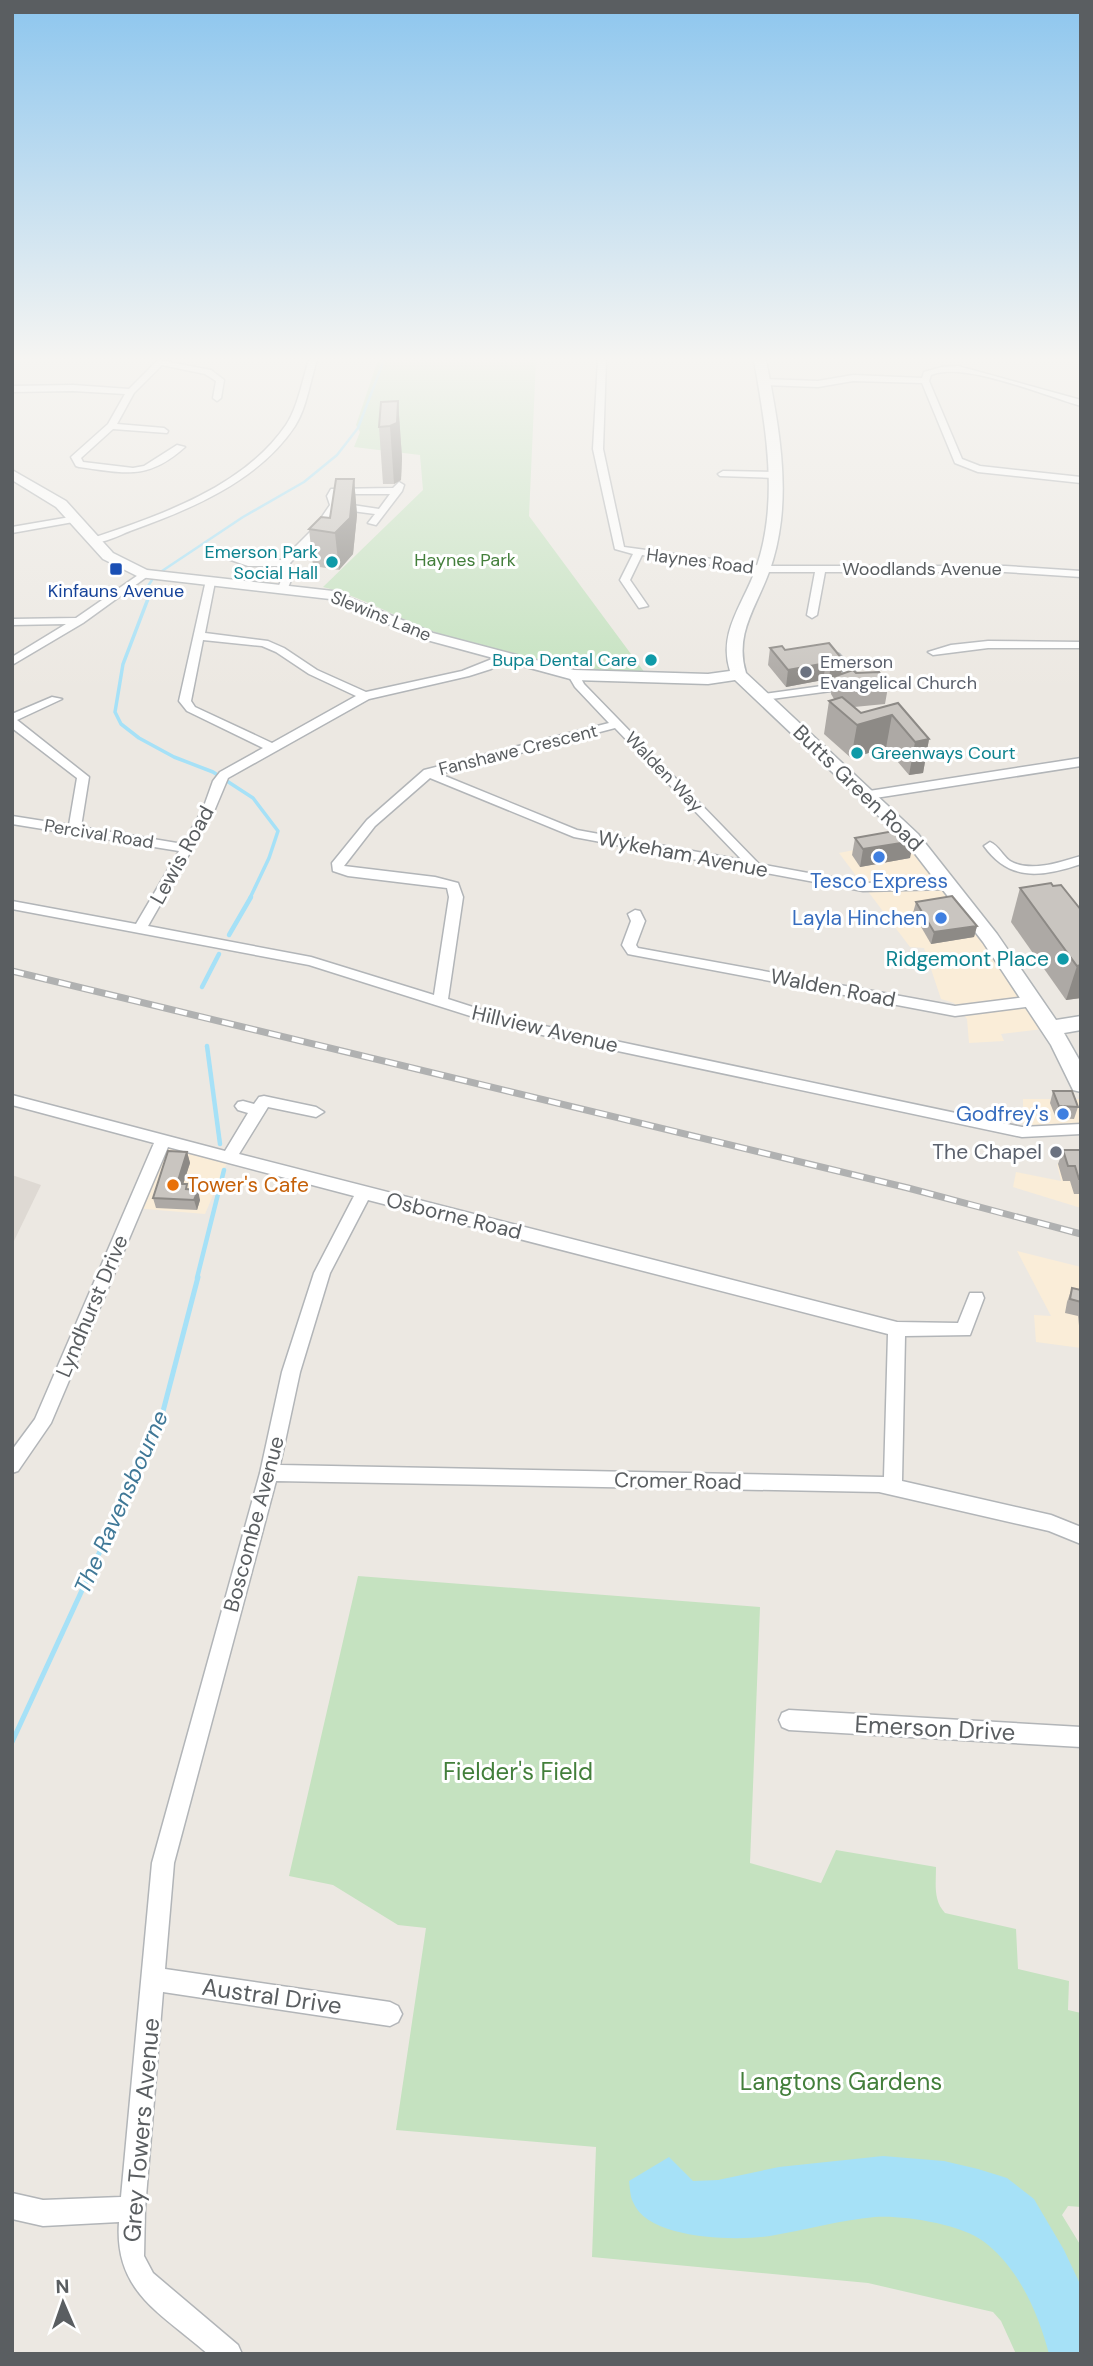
<svg xmlns="http://www.w3.org/2000/svg" width="1093" height="2366" viewBox="0 0 1093 2366" font-family="'DM Sans',sans-serif">
<rect width="100%" height="100%" fill="#ece8e2"/>
<!-- commercial -->
<g fill="#faedd8">
<polygon points="912,838 1051,1028 1001,1034 1004,1041 969,1043 967,1019 954,1003 941,999 924,948 910,947 839,853"/>
<polygon points="1023,1099 1081,1099 1081,1129 1023,1132"/>
<polygon points="163,1140 229,1158 205,1214 134,1208"/>
<polygon points="1057,1164 1081,1164 1081,1208 1013,1187 1016,1172 1061,1181"/>
<polygon points="1017,1251 1081,1267 1081,1348 1036,1342 1034,1315 1051,1316"/>
</g>
<!-- education -->
<polygon fill="#ded9d3" points="12,1175 41,1185 12,1245"/>
<!-- green -->
<g fill="#c5e2c0">
<path d="M 378,360 L 536,360 L 529,516 L 645,673 C 575,670 515,659 449,637 C 406,623 367,598 323,587 L 423,490 L 420,455 L 354,447 L 360,432 L 356,425 Z"/>
<path d="M 358,1576 L 760,1607 L 750,1863 L 821,1883 L 836,1850 L 936,1867 C 936,1884 933,1900 945,1913 L 1016,1929 L 1018,1969 L 1069,1981 L 1068,2010 L 1081,2013 L 1081,2207 L 1068,2206 L 1062,2215 L 1081,2246 L 1081,2354 L 1016,2354 L 1001,2321 L 993,2312 L 868,2283 L 592,2257 L 596,2147 L 396,2130 L 426,1928 L 398,1925 L 333,1885 L 289,1876 Z"/>
</g>
<!-- water -->
<path fill="#a6e1f7" d="M 883,2156 L 944,2161 L 978,2169 L 1007,2178 L 1034,2199 L 1064,2250 L 1081,2286 L 1081,2354 L 1049,2354 C 1038,2312 1018,2267 983,2241 C 960,2224 903,2215 875,2217 C 840,2220 805,2230 770,2236 C 736,2241 648,2240 633,2202 C 630,2196 630,2188 629,2181 L 669,2157 L 693,2181 L 718,2180 L 779,2167 Z"/>
<g fill="none" stroke-linecap="round" stroke-linejoin="round">
<!-- stream-far3 -->
<g stroke="#a6e1f7" stroke-width="2.5">
<polyline points="162,571 243,517 304,482 337,455 358,428 384,360"/>
<polyline points="149,598 148,586 152,580"/>
</g>
<!-- stream-far2 -->
<polyline stroke="#a6e1f7" stroke-width="3.5" points="149,596 123,664 115,712 121,724 139,738 174,757 213,772 253,798 278,831 269,858 250,898"/>
<!-- stream-far1 -->
<g stroke="#a6e1f7" stroke-width="4.5">
<polyline points="229,935 251,897"/>
<polyline points="202,987 219,954"/>
<polyline points="207,1046 220,1144"/>
<polyline points="197,1278 224,1170"/>
</g>
<!-- stream -->
<polyline stroke="#a6e1f7" stroke-width="5" points="12,1742 161,1419 198,1277"/>
<!-- street casing -->
<g stroke="#b2b5b8" stroke-width="3">
<g id="street">
<path d="M 158,360 L 211,370 L 224,380 L 221,398 L 217,401 L 213,398 L 216,381 L 205,374 L 162,365 L 134,393 L 117,424 L 164,428 L 168,431 L 167,433 L 113,429 L 81,458 L 83,462 L 133,468 L 144,466 L 177,445 L 185,447 C 147,481 125,473 79,467 L 76,466 L 71,457 L 108,424 L 125,394 L 73,391 L 12,392 L 12,386 L 73,385 L 129,389 Z"/>
<path d="M 309,360 L 317,360 C 310,381 307,407 295,426 C 259,481 189,510 130,531 C 118,536 102,544 90,543 L 90,539 C 158,516 243,488 286,425 C 298,407 302,381 309,360 Z"/>
<polygon points="598,360 606,360 603,449 624,547 763,566 1005,566 1081,571 1081,577 1005,572 825,572 817,615 812,618 807,615 815,572 763,572 642,555 630,580 648,606 639,608 620,580 633,554 615,549 593,449"/>
<path d="M 958,366 L 1081,400 L 1081,406 C 1045,396 964,361 931,375 L 929,381 L 962,459 L 980,466 L 1081,477 L 1081,483 L 978,472 L 955,463 L 922,383 L 853,381 L 818,387 L 764,385 L 760,382 L 764,379 L 818,381 L 853,375 L 922,378 L 924,372 L 942,367 Z"/>
<polygon points="723,471 775,472 780,475 775,478 720,476 718,474"/>
<path d="M 399,482 L 404,485 L 402,491 L 376,525 L 368,523 L 375,514 L 337,509 L 322,531 L 290,563 L 294,573 L 287,590 L 278,588 L 284,573 L 281,566 L 248,566 L 208,552 L 213,549 L 249,560 L 282,560 L 315,527 L 330,505 L 327,496 L 331,489 L 393,488 ZM 338,494 L 390,494 L 379,509 L 339,503 Z"/>
<polygon points="76,516 79,517 79,521 12,533 12,527"/>
<polygon points="144,571 148,572 148,576 83,623 12,665 12,657 66,624 12,625 12,619 76,618"/>
<path d="M 206,580 L 215,582 L 205,633 L 268,641 L 284,648 L 317,670 L 366,692 L 462,671 L 502,655 L 507,658 L 491,669 L 469,676 L 369,699 L 228,778 L 215,809 L 148,926 L 311,957 L 434,995 L 449,897 L 447,888 L 348,876 L 333,871 L 332,863 L 367,820 L 424,770 L 609,723 L 575,687 L 568,675 L 574,672 L 578,673 L 584,684 L 759,864 L 863,883 L 949,881 L 956,885 L 949,889 L 863,891 L 574,837 L 430,778 L 375,826 L 344,866 L 435,877 L 458,883 L 463,897 L 448,999 L 507,1018 L 1022,1127 L 1081,1124 L 1081,1134 L 1022,1137 L 505,1027 L 309,965 L 12,909 L 12,901 L 136,924 L 179,851 L 12,824 L 12,816 L 69,825 L 77,778 L 12,728 L 12,714 L 52,697 L 62,699 L 17,720 L 89,777 L 81,827 L 183,844 L 203,809 L 213,781 L 220,772 L 263,748 L 187,711 L 179,701 ZM 203,640 L 262,646 L 276,652 L 309,674 L 356,696 L 272,743 L 195,707 L 191,701 ZM 615,728 L 742,860 L 577,830 L 440,774 Z"/>
<polygon points="988,641 1081,642 1081,648 988,648 933,655 928,652 951,645"/>
<polygon points="835,653 839,654 857,674 852,683 831,691 764,700 758,697 764,694 829,685 843,679 845,674 830,656"/>
<polygon points="1081,758 1081,766 869,799 863,795 869,791"/>
<path d="M 990,842 C 999,846 1002,855 1010,861 C 1031,873 1060,862 1081,856 L 1081,864 C 1042,877 1010,882 984,846 Z"/>
<polygon points="635,910 640,911 645,921 636,945 638,948 955,1006 1033,996 1040,1001 1033,1006 955,1016 633,955 628,954 622,945 631,921 628,914"/>
<path d="M 12,1095 L 225,1151 L 248,1113 L 238,1110 L 235,1106 L 238,1102 L 243,1101 L 254,1104 L 259,1097 L 264,1096 L 316,1107 L 324,1112 L 316,1117 L 268,1107 L 239,1154 L 897,1322 L 958,1323 L 970,1293 L 982,1293 L 984,1298 L 970,1335 L 905,1336 L 902,1481 L 1051,1515 L 1081,1527 L 1081,1544 L 1049,1531 L 879,1492 L 276,1481 L 174,1863 L 165,1969 L 390,2002 L 398,2006 L 402,2014 L 398,2022 L 390,2026 L 163,1992 L 145,2209 L 144,2256 L 153,2273 L 238,2345 L 242,2354 L 208,2354 C 161,2313 114,2292 119,2222 L 43,2226 L 12,2219 L 12,2193 L 43,2200 L 121,2197 L 152,1863 L 260,1473 L 282,1372 L 314,1273 L 354,1196 L 168,1147 L 51,1423 L 18,1471 L 12,1473 L 12,1450 L 35,1419 L 154,1143 L 12,1105 ZM 368,1200 L 888,1334 L 884,1477 L 280,1465 L 300,1372 L 330,1273 Z"/>
<polygon points="789,1710 1081,1727 1081,1747 789,1730 782,1727 779,1720 782,1713"/>
</g>
</g>
<!-- secondary casing -->
<g stroke="#b1b5b8" stroke-width="3">
<path id="secondary" d="M 754,360 L 766,360 C 776,412 787,467 781,520 C 779,537 775,556 769,572 C 756,608 734,634 746,673 L 918,834 L 997,934 L 1056,1020 L 1081,1016 L 1081,1030 L 1064,1033 L 1081,1063 L 1081,1092 L 1073,1090 L 1051,1045 L 983,942 L 906,842 L 735,680 L 708,684 L 574,680 L 423,639 L 330,599 L 139,577 L 103,559 L 56,507 L 12,480 L 12,470 L 66,501 L 113,553 L 147,570 L 333,591 L 433,633 L 574,670 L 708,674 L 730,671 C 718,633 742,606 755,571 C 761,555 765,537 767,519 C 773,466 763,412 754,360 Z"/>
</g>
<!-- street -->
<use href="#street" fill="#fff" fill-rule="evenodd"/>
<!-- secondary -->
<use href="#secondary" fill="#fff" fill-rule="evenodd"/>
<!-- rail casing -->
<g stroke="#b0b1b1" stroke-width="7">
<polyline id="rail" points="12,971 908,1188 1081,1234"/>
</g>
<!-- rail -->
<use href="#rail" stroke="#fff" stroke-width="4.5" stroke-dasharray="12" stroke-linecap="butt"/>
</g>
<!-- wall -->
<g fill="#ada9a5">
<polygon points="398,401 402,458 401,480 394,484 383,484 379,427"/>
<polygon points="354,479 357,515 353,554 339,570 313,566 309,529 330,518"/>
<polygon points="770,648 843,660 841,674 856,673 888,687 885,704 854,707 861,713 898,703 929,739 923,773 909,775 886,748 851,758 824,734 829,701 834,699 831,694 832,681 828,682 823,680 786,687 768,665"/>
<polygon points="855,838 910,858 860,867 852,855"/>
<polygon points="1053,886 1081,910 1081,998 1066,1000 1011,922 1020,888"/>
<polygon points="916,902 977,926 974,937 931,944 913,913"/>
<polygon points="1053,1091 1078,1107 1074,1119 1056,1118 1050,1103"/>
<polygon points="1063,1150 1081,1150 1081,1194 1074,1194 1070,1181 1063,1181 1058,1164"/>
<polygon points="187,1152 190,1163 183,1184 200,1200 197,1210 156,1208 153,1198"/>
<polygon points="1072,1288 1081,1290 1081,1345 1078,1316 1065,1313 1067,1302"/>
</g>
<!-- shaded-wall -->
<g fill="#8d8a86">
<polygon points="398,401 402,458 401,480 394,484 390,426"/>
<polygon points="354,479 357,515 353,554 339,570 335,533"/>
<polygon points="843,660 841,677 833,677 832,681 828,682 831,666"/>
<polygon points="826,663 823,680 786,687 788,670"/>
<polygon points="892,715 886,748 851,758 857,725"/>
<polygon points="929,739 923,773 909,775 915,742"/>
<polygon points="914,841 910,858 860,867 863,849"/>
<polygon points="977,926 974,937 931,944 934,932"/>
<polygon points="1081,965 1081,998 1066,1000 1077,966"/>
<polygon points="187,1152 190,1163 180,1194 177,1184"/>
<polygon points="198,1190 200,1200 197,1210 194,1200"/>
</g>
<!-- building -->
<g fill="#c9c5c0" stroke="#8d8a86" stroke-width="2">
<polygon points="398,401 397,423 390,426 379,427 381,402"/>
<polygon points="336,479 354,479 350,518 335,533 309,529 321,517 330,518"/>
<polygon points="829,643 843,660 831,666 826,663 788,670 770,648 782,646 785,650"/>
<polygon points="853,670 856,673 879,672 888,687 841,691 833,677"/>
<polygon points="842,697 861,713 898,703 929,739 915,742 892,715 857,725 829,701"/>
<polygon points="905,829 914,841 863,849 855,838"/>
<polygon points="1051,883 1053,886 1061,885 1081,910 1081,965 1077,966 1020,888"/>
<polygon points="952,896 977,926 934,932 916,902"/>
<polygon points="1053,1091 1072,1091 1078,1107 1059,1106"/>
<polygon points="1063,1150 1081,1150 1081,1179 1079,1179 1075,1166 1068,1166"/>
<polygon points="168,1151 187,1152 177,1184 187,1184 186,1189 198,1190 194,1200 153,1198"/>
<polygon points="1072,1288 1081,1290 1081,1302 1070,1299"/>
</g>
<!-- sky -->
<linearGradient id="sky" x2="0" y2="1"><stop stop-color="#8dc6ee"/><stop offset="0.52" stop-color="#f6f5f2"/><stop offset="1" stop-color="#f6f5f2" stop-opacity="0"/></linearGradient>
<rect width="1093" height="691" fill="url(#sky)"/>
<!-- markers -->
<g fill="#0f9aa8" stroke="#fff" stroke-width="2.5">
<circle cx="332" cy="562" r="7"/>
<circle cx="651" cy="660" r="7"/>
<circle cx="857" cy="753" r="7"/>
<circle cx="1063" cy="959" r="7"/>
</g>
<rect fill="#1a4fb4" stroke="#fff" stroke-width="2.5" x="109" y="562" width="14" height="14" rx="3.5"/>
<g fill="#6b7280" stroke="#fff" stroke-width="2.5">
<circle cx="806" cy="672" r="7"/>
<circle cx="1056" cy="1152" r="7"/>
</g>
<g fill="#3f7fe0" stroke="#fff" stroke-width="2.5">
<circle cx="879" cy="857" r="7"/>
<circle cx="941" cy="918" r="7"/>
<circle cx="1063" cy="1114" r="7"/>
</g>
<circle fill="#e8710a" stroke="#fff" stroke-width="2.5" cx="173" cy="1185" r="7"/>
<g text-anchor="middle" dominant-baseline="central" stroke-width="6" stroke-linejoin="round" paint-order="stroke">
<!-- far-culture labels -->
<g font-size="18" fill="#0d838f" stroke="#fff" text-anchor="end">
<text x="318" y="552">Emerson Park<tspan x="318" dy="21">Social Hall</tspan></text>
<text x="637" y="660">Bupa Dental Care</text>
<text x="871" y="753" text-anchor="start">Greenways Court</text>
</g>
<!-- far-park labels -->
<g font-size="18" fill="#437f3b" stroke="#fff">
<text x="465" y="560">Haynes Park</text>
</g>
<!-- far-street labels -->
<g font-size="18" fill="#5a5e61" stroke="#fff">
<text transform="translate(700 561) rotate(7)">Haynes Road</text>
<text x="922" y="569">Woodlands Avenue</text>
<text transform="translate(381 616) rotate(22)">Slewins Lane</text>
<text transform="translate(518 750) rotate(-14)">Fanshawe Crescent</text>
<text transform="translate(664 772) rotate(46)">Walden Way</text>
<text transform="translate(99 834) rotate(9)">Percival Road</text>
</g>
<!-- far-transit labels -->
<g font-size="18" fill="#164399" stroke="#fff">
<text x="116" y="591">Kinfauns Avenue</text>
</g>
<!-- far-worship labels -->
<g font-size="18" fill="#5b616d" stroke="#fff" text-anchor="start">
<text x="820" y="662">Emerson<tspan x="820" dy="21">Evangelical Church</tspan></text>
</g>
<!-- street labels -->
<g font-size="21" fill="#5a5e61" stroke="#fff">
<text transform="translate(858 788) rotate(44)">Butts Green Road</text>
<text transform="translate(683 854) rotate(11)">Wykeham Avenue</text>
<text transform="translate(182 855) rotate(-61)">Lewis Road</text>
<text transform="translate(833 988) rotate(11)">Walden Road</text>
<text transform="translate(545 1029) rotate(13)">Hillview Avenue</text>
<text transform="translate(454 1216) rotate(14)">Osborne Road</text>
<text transform="translate(92 1306) rotate(-67)">Lyndhurst Drive</text>
<text transform="translate(678 1481) rotate(1)">Cromer Road</text>
<text transform="translate(254 1524) rotate(-75)">Boscombe Avenue</text>
</g>
<!-- shop labels -->
<g font-size="21" fill="#366cbe" stroke="#fff" text-anchor="end">
<text x="879" y="881" text-anchor="middle">Tesco Express</text>
<text x="927" y="918">Layla Hinchen</text>
<text x="1049" y="1114">Godfrey's</text>
</g>
<!-- culture labels -->
<g font-size="21" fill="#0d838f" stroke="#fff" text-anchor="end">
<text x="1049" y="959">Ridgemont Place</text>
</g>
<!-- worship labels -->
<g font-size="21" fill="#5b616d" stroke="#fff" text-anchor="end">
<text x="1042" y="1152">The Chapel</text>
</g>
<!-- food labels -->
<g font-size="21" fill="#c56008" stroke="#fff" text-anchor="start">
<text x="187" y="1185">Tower's Cafe</text>
</g>
<!-- water labels -->
<g font-size="23" font-style="italic" fill="#3f7897" stroke="#fff">
<text transform="translate(121 1502) rotate(-66)">The Ravensbourne</text>
</g>
<!-- near-street labels -->
<g font-size="24" fill="#5a5e61" stroke="#fff">
<text transform="translate(935 1728) rotate(3)">Emerson Drive</text>
<text transform="translate(272 1996) rotate(8)">Austral Drive</text>
<text transform="translate(141 2130) rotate(-85)">Grey Towers Avenue</text>
</g>
<!-- near-park labels -->
<g font-size="24" fill="#437f3b" stroke="#fff">
<text x="518" y="1771">Fielder's Field</text>
<text x="841" y="2081">Langtons Gardens</text>
</g>
</g>
<!-- border -->
<rect width="1093" height="2366" fill="none" stroke="#5a5e61" stroke-width="28"/>
<!-- north arrow -->
<g transform="translate(63 2303) rotate(358)" stroke="#ffffff" stroke-width="5" paint-order="stroke">
<path d="M0-5L12 26L0 18L-12 26Z" fill="#5a5e61"/>
<text y="-10" font-size="19" font-weight="bold" text-anchor="middle" fill="#5a5e61">N</text>
</g>
</svg>
